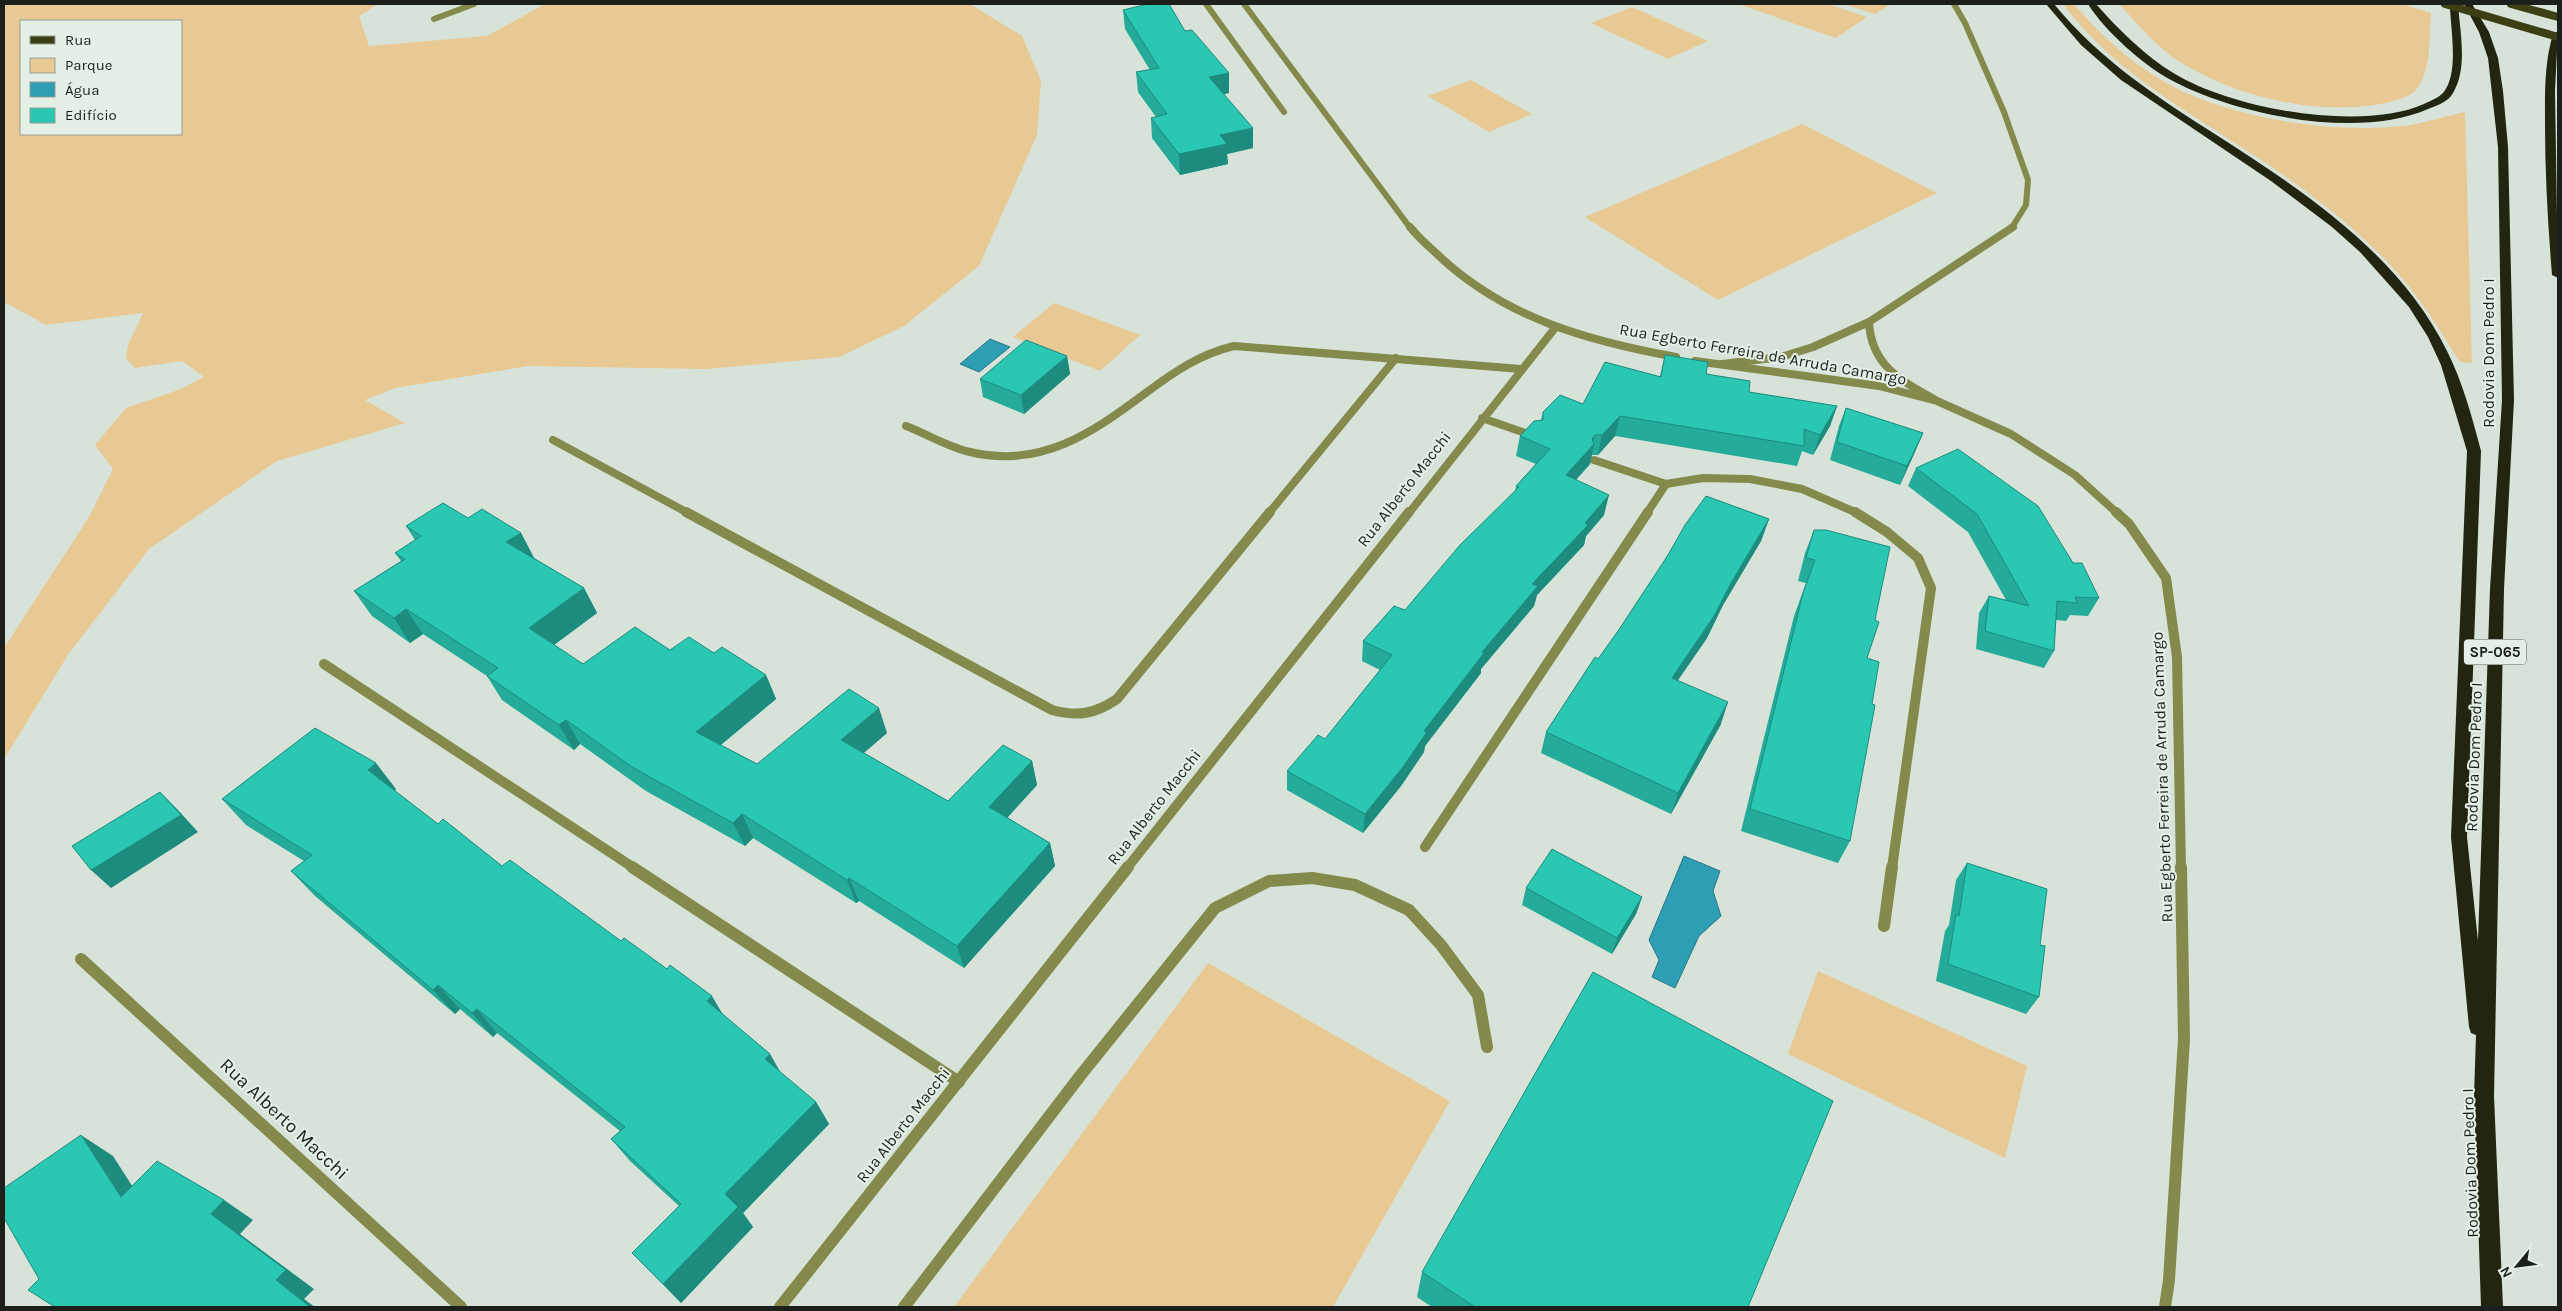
<svg xmlns="http://www.w3.org/2000/svg" width="2562" height="1311" viewBox="0 0 2562 1311" font-family="Karla,sans-serif">
<rect width="100%" height="100%" fill="#d7e3d8"/>
<!-- green -->
<g fill="#e9c993" fill-rule="evenodd">
<path d="M 4,4 L 378,4 L 359,16 L 369,46 L 487,36 L 545,4 L 970,4 L 1022,36 L 1041,81 L 1037,135 L 979,266 L 904,326 L 839,357 L 706,369 L 528,366 L 395,388 L 365,400 L 405,423 L 277,461 L 149,549 L 68,655 L 4,759 L 4,648 L 89,517 L 113,469 L 95,445 L 126,408 L 181,389 L 204,377 L 182,361 L 135,368 L 126,358 L 128,345 L 143,313 L 46,325 L 4,302 ZM 21,21 L 181,21 L 181,134 L 21,134 Z"/>
<polygon points="1738,4 1828,4 1867,17 1836,38"/>
<polygon points="1843,4 1891,4 1875,14"/>
<path d="M 2063,4 L 2074,4 C 2100,35 2128,60 2163,81 C 2228,119 2336,135 2410,125 C 2428,122 2447,116 2465,112 L 2472,363 L 2460,362 C 2443,335 2427,309 2407,284 C 2374,244 2331,209 2289,179 C 2212,124 2120,81 2063,4 Z"/>
<path d="M 2119,4 L 2402,4 L 2431,13 C 2429,38 2432,70 2416,90 C 2409,98 2394,101 2385,103 C 2318,118 2225,95 2170,55 C 2151,41 2135,21 2119,4 Z"/>
<polygon points="1632,7 1708,41 1668,59 1591,23"/>
<polygon points="1471,80 1532,114 1489,132 1428,96"/>
<polygon points="1802,124 1937,193 1718,300 1585,217"/>
<polygon points="1054,303 1140,335 1100,371 1013,337"/>
<polygon points="1208,963 1450,1101 1333,1307 954,1307"/>
<polygon points="1818,971 2027,1066 2005,1158 1788,1054"/>
</g>
<!-- water -->
<g fill="#2d9eb4" stroke="#287886">
<polygon points="990,339 1010,347 979,372 960,364"/>
<polygon points="1684,856 1720,871 1713,891 1721,916 1699,936 1675,988 1652,977 1659,960 1649,940"/>
</g>
<g fill="none" stroke-linecap="round" stroke-linejoin="round">
<!-- service-far1 -->
<polyline stroke="#838a4c" stroke-width="6" points="1954,4 1965,23 2004,112 2028,180 2026,205 2011,229"/>
<!-- service -->
<g stroke="#838a4c" stroke-width="8">
<polyline points="1869,322 2013,227"/>
<path d="M 1722,364 L 1781,357 L 1813,347 L 1869,322 C 1871,365 1900,380 1934,399"/>
</g>
<!-- minor-far3 -->
<g stroke="#838a4c" stroke-width="6">
<polyline points="1206,4 1284,112"/>
<polyline points="1244,4 1411,229"/>
<polyline points="434,19 474,4"/>
</g>
<!-- minor-far2 -->
<g stroke="#838a4c" stroke-width="8">
<path d="M 1410,227 C 1418,237 1428,246 1437,254 C 1504,318 1588,341 1676,357"/>
<polyline points="1695,361 1879,386 1937,401 2011,434 2075,475 2117,513"/>
<polyline points="1482,418 1534,436"/>
<path d="M 906,426 C 927,434 948,447 970,452 C 1041,469 1092,433 1147,392 C 1174,372 1200,354 1234,346 L 1521,369"/>
<polyline points="553,440 688,513"/>
<polyline points="1594,460 1666,484 1703,478 1750,479 1802,489 1857,513"/>
<polyline points="1269,513 1396,358"/>
<polyline points="1409,513 1555,328"/>
<polyline points="1647,513 1666,484"/>
</g>
<!-- minor-far1 -->
<g stroke="#838a4c" stroke-width="10">
<path d="M 686,512 L 1052,710 C 1078,717 1095,714 1117,699 L 1270,512"/>
<polyline points="1855,512 1887,532 1918,558 1931,588 1892,868"/>
<polyline points="2116,512 2129,524 2166,578 2177,657 2181,868"/>
<polyline points="324,664 634,868"/>
<polyline points="1425,847 1648,512"/>
<polyline points="1127,868 1409,512"/>
</g>
<!-- minor -->
<g stroke="#838a4c" stroke-width="12">
<polyline points="632,867 959,1082"/>
<polyline points="1884,926 1892,867"/>
<polyline points="81,959 461,1307"/>
<polyline points="780,1307 1128,867"/>
<polyline points="904,1307 1080,1076 1215,908 1269,881 1312,878 1355,885 1409,910 1441,945 1478,995 1487,1047"/>
<polyline points="2165,1307 2169,1280 2184,1039 2181,867"/>
</g>
<!-- primary -->
<polyline stroke="#3b3f13" stroke-width="8" points="2511,4 2558,17"/>
<!-- motorway -->
<g fill="#22250f" fill-rule="evenodd">
<path d="M 2046,4 L 2054,4 C 2100,60 2158,98 2218,136 C 2305,192 2400,255 2447,351 C 2463,383 2472,417 2481,451 L 2467,837 L 2478,941 L 2490,589 L 2502,400 L 2498,147 L 2488,58 L 2479,32 L 2464,4 L 2472,4 L 2489,32 L 2498,58 L 2503,91 L 2508,147 L 2514,400 L 2504,589 L 2494,1096 L 2503,1307 L 2481,1307 L 2474,1096 L 2476,1035 L 2471,1033 L 2469,1027 L 2451,837 L 2467,451 L 2441,365 L 2428,337 L 2409,307 L 2360,252 L 2332,227 L 2271,181 L 2121,80 L 2081,45 Z"/>
<path d="M 2088,4 L 2096,4 C 2119,30 2145,56 2175,74 C 2233,109 2361,132 2424,104 C 2430,101 2438,98 2443,93 C 2460,73 2450,28 2450,4 L 2458,4 C 2460,32 2468,68 2453,93 C 2448,102 2436,106 2428,109 C 2358,140 2236,115 2171,80 C 2143,65 2104,30 2088,4 Z"/>
<path d="M 2558,31 L 2555,91 L 2558,278 L 2552,275 C 2548,225 2545,175 2545,125 C 2545,94 2544,64 2553,34 Z"/>
</g>
<!-- primary-bridge -->
<polyline stroke="#3b3f13" stroke-width="8" points="2445,4 2558,37"/>
</g>
<!-- wall -->
<g fill="#24ab99">
<polygon points="1123,10 1185,31 1229,93 1224,94 1253,148 1227,154 1228,164 1180,175 1152,138 1151,118 1156,117 1138,92 1136,72 1150,70 1125,29"/>
<polygon points="1665,355 1749,392 1837,406 1830,426 1813,455 1802,451 1797,466 1615,436 1598,455 1592,455 1590,464 1576,480 1604,515 1586,536 1584,545 1537,595 1534,606 1481,669 1481,673 1425,746 1424,752 1401,786 1363,833 1287,790 1287,771 1325,739 1380,670 1362,661 1363,641 1405,610 1515,492 1516,486 1536,464 1516,456 1520,436 1541,420 1543,412 1583,404 1660,376"/>
<polygon points="1067,356 1070,374 1024,414 983,397 980,379"/>
<polygon points="1846,408 1923,433 1900,485 1830,460 1839,426"/>
<polygon points="1916,468 2073,563 2099,598 2088,616 2070,615 2066,621 2056,620 2054,651 2044,668 1976,649 1979,613 1989,596 2006,600 1968,532 1908,486"/>
<polygon points="468,518 521,533 534,558 584,588 597,613 554,645 583,664 670,650 714,653 766,675 776,699 721,745 757,764 887,733 863,753 948,801 1032,761 1037,785 1007,818 1050,843 1055,866 964,968 859,901 856,903 753,838 745,846 646,791 580,744 574,750 502,700 487,676 423,634 410,643 372,616 354,591 401,561 395,553 415,540 406,526"/>
<polygon points="1769,519 1761,541 1723,605 1707,638 1678,680 1721,724 1671,814 1541,753 1546,732 1618,631"/>
<polygon points="1814,530 1867,658 1850,841 1838,863 1741,831 1794,616 1806,583 1798,581 1805,553"/>
<polygon points="396,789 395,791 438,824 502,866 621,941 723,1015 770,1054 780,1072 816,1102 829,1124 743,1213 753,1227 681,1303 632,1253 679,1206 630,1161 611,1139 620,1131 497,1033 493,1037 460,1009 455,1014 315,896 291,871 304,861 246,825 222,799"/>
<polygon points="1967,863 2040,945 2039,997 2026,1014 1936,981 1945,931 1949,925 1956,880"/>
<polygon points="1526,888 1642,897 1636,914 1612,954 1522,905"/>
<polygon points="1422,1272 1748,1307 1432,1307 1417,1297"/>
</g>
<!-- shaded-wall -->
<g fill="#1d8b7d">
<polygon points="1229,73 1229,93 1210,97 1209,77"/>
<polygon points="1253,128 1253,148 1227,154 1228,164 1180,175 1179,154 1220,135"/>
<polygon points="1067,356 1070,374 1024,414 1021,395"/>
<polygon points="1837,406 1830,426 1813,455 1820,435"/>
<polygon points="1620,416 1615,436 1598,455 1602,435"/>
<polygon points="1923,433 1915,452 1900,485 1907,466"/>
<polygon points="1595,435 1592,446 1594,444 1590,464 1562,495 1566,475"/>
<polygon points="1609,495 1604,515 1586,536 1584,545 1537,595 1534,606 1481,669 1481,673 1425,746 1424,752 1401,786 1363,833 1365,814 1424,731 1532,584"/>
<polygon points="1769,519 1761,541 1723,605 1707,638 1665,699 1672,678 1731,583"/>
<polygon points="521,533 534,558 520,567 506,542"/>
<polygon points="584,588 597,613 543,653 529,628"/>
<polygon points="406,609 423,634 410,643 394,618"/>
<polygon points="766,675 776,699 707,756 696,732"/>
<polygon points="1728,702 1721,724 1671,814 1678,793"/>
<polygon points="879,708 887,733 850,765 841,740"/>
<polygon points="566,720 580,744 574,750 559,725"/>
<polygon points="1032,761 1037,785 995,831 989,807"/>
<polygon points="376,763 396,789 388,796 368,770"/>
<polygon points="160,792 178,810 198,832 111,888 91,870"/>
<polygon points="742,814 753,838 745,846 733,823"/>
<polygon points="1050,843 1055,866 964,968 957,946"/>
<polygon points="849,878 859,901 856,903 847,880"/>
<polygon points="1642,897 1636,914 1612,954 1617,938"/>
<polygon points="438,985 460,1009 455,1014 433,990"/>
<polygon points="712,996 726,1020 707,1001"/>
<polygon points="477,1009 497,1033 493,1037 472,1013"/>
<polygon points="770,1054 783,1077 765,1059"/>
<polygon points="816,1102 829,1124 743,1213 753,1227 681,1303 663,1284 725,1194"/>
<polygon points="81,1135 113,1156 152,1217 121,1197"/>
<polygon points="224,1200 253,1220 240,1234 314,1289 304,1299 315,1307 310,1307 276,1280 211,1214"/>
</g>
<!-- building -->
<g fill="#2ac7b2" stroke="#1d8b7d">
<polygon points="1148,4 1169,4 1185,31 1192,30 1229,73 1209,77 1253,128 1220,135 1227,144 1179,154 1151,118 1167,114 1136,72 1159,68 1123,10"/>
<polygon points="1026,340 1067,356 1021,395 980,379"/>
<polygon points="1665,355 1708,362 1706,374 1750,381 1749,392 1837,406 1820,435 1804,429 1804,446 1620,416 1602,435 1595,435 1592,439 1594,444 1566,475 1609,495 1585,523 1588,525 1532,584 1538,586 1482,652 1484,653 1424,731 1427,732 1403,767 1365,814 1287,771 1318,735 1325,739 1392,655 1363,641 1394,606 1405,610 1460,545 1519,487 1516,486 1550,449 1520,436 1534,421 1543,420 1543,412 1560,395 1583,404 1605,362 1661,377"/>
<polygon points="1846,408 1923,433 1907,466 1837,442"/>
<polygon points="1958,449 2038,506 2073,563 2082,563 2099,598 2075,597 2077,603 2057,601 2054,651 1985,631 1989,596 2029,606 1977,514 1916,468"/>
<polygon points="1706,496 1769,519 1731,583 1714,616 1672,678 1728,702 1678,793 1546,732 1595,657 1598,659 1618,631 1668,555 1685,525"/>
<polygon points="443,503 468,518 482,509 521,533 506,542 584,588 529,628 583,664 635,627 670,650 689,637 714,653 722,647 766,675 696,732 757,764 849,689 879,708 841,740 948,801 1003,745 1032,761 989,807 1050,843 957,946 849,878 847,880 742,814 733,823 632,767 566,720 559,725 487,676 498,668 406,609 394,618 354,591 405,559 395,553 421,536 406,526"/>
<polygon points="1814,530 1826,530 1890,547 1875,620 1879,622 1867,658 1879,662 1872,704 1875,705 1850,841 1750,809 1803,593 1815,560 1806,558"/>
<polygon points="315,728 376,763 368,770 438,824 443,819 502,866 510,860 621,941 624,938 667,969 670,965 712,996 707,1001 770,1054 765,1059 816,1102 725,1194 738,1207 663,1284 632,1253 681,1204 611,1139 625,1127 477,1009 472,1013 438,985 433,990 291,871 312,855 222,799"/>
<polygon points="160,792 181,815 91,870 72,846"/>
<polygon points="1552,849 1642,897 1617,938 1526,888"/>
<polygon points="1967,863 2047,889 2040,945 2045,946 2039,997 1948,964 1956,914 1959,916"/>
<polygon points="1593,972 1833,1101 1748,1307 1475,1307 1422,1272"/>
<polygon points="81,1135 121,1197 157,1161 224,1200 211,1214 286,1270 276,1280 310,1307 55,1307 28,1290 39,1279 4,1218 4,1188"/>
</g>
<g text-anchor="middle" dominant-baseline="central" stroke-width="4" stroke-linejoin="round" paint-order="stroke">
<!-- shield labels -->
<rect fill="#e4f0e5" stroke="#585e58" stroke-width="1" x="2464" y="639.5" width="62" height="25" rx="4"/>
<g font-size="15" font-weight="bold" fill="#1c201c">
<text x="2495" y="652">SP-065</text>
</g>
<!-- street labels -->
<g font-size="16" fill="#1c201c" stroke="#e4f0e5">
<text transform="translate(2488 353) rotate(-90)">Rodovia Dom Pedro I</text>
<text transform="translate(1763 354) rotate(10)">Rua Egberto Ferreira de Arruda Camargo</text>
<text transform="translate(1404 489) rotate(-52)">Rua Alberto Macchi</text>
<text transform="translate(2474 757) rotate(-88)">Rodovia Dom Pedro I</text>
<text transform="translate(2162 777) rotate(-92)">Rua Egberto Ferreira de Arruda Camargo</text>
<text transform="translate(1154 807) rotate(-52)">Rua Alberto Macchi</text>
<text transform="translate(903 1125) rotate(-52)">Rua Alberto Macchi</text>
<text transform="translate(2470 1163) rotate(-92)">Rodovia Dom Pedro I</text>
</g>
<!-- near-street labels -->
<g font-size="19" fill="#1c201c" stroke="#e4f0e5">
<text transform="translate(284 1119) rotate(43)">Rua Alberto Macchi</text>
</g>
</g>
<!-- border -->
<rect width="2562" height="1311" fill="none" stroke="#1c201c" stroke-width="10"/>
<!-- legend -->
<rect x="20" y="20" width="162" height="115" fill="#e4f0e5" stroke="#949d95"/>
<rect x="30" y="36" width="25" height="8" fill="#3b3f13" stroke="#949d95"/>
<text x="65" y="45" font-size="15" fill="#1c201c">Rua</text>
<rect x="30" y="58" width="25" height="15" fill="#e9c993" stroke="#949d95"/>
<text x="65" y="70" font-size="15" fill="#1c201c">Parque</text>
<rect x="30" y="82" width="25" height="15" fill="#2d9eb4" stroke="#949d95"/>
<text x="65" y="95" font-size="15" fill="#1c201c">Água</text>
<rect x="30" y="108" width="25" height="15" fill="#2ac7b2" stroke="#949d95"/>
<text x="65" y="120" font-size="15" fill="#1c201c">Edifício</text>
<!-- north arrow -->
<g transform="translate(2517 1266) rotate(241)" stroke="#e4f0e5" stroke-width="4" paint-order="stroke">
<path d="M0-4L9 19L0 12L-9 19Z" fill="#1c201c"/>
<text y="-8" font-size="14" font-weight="bold" text-anchor="middle" fill="#1c201c">N</text>
</g>
</svg>
